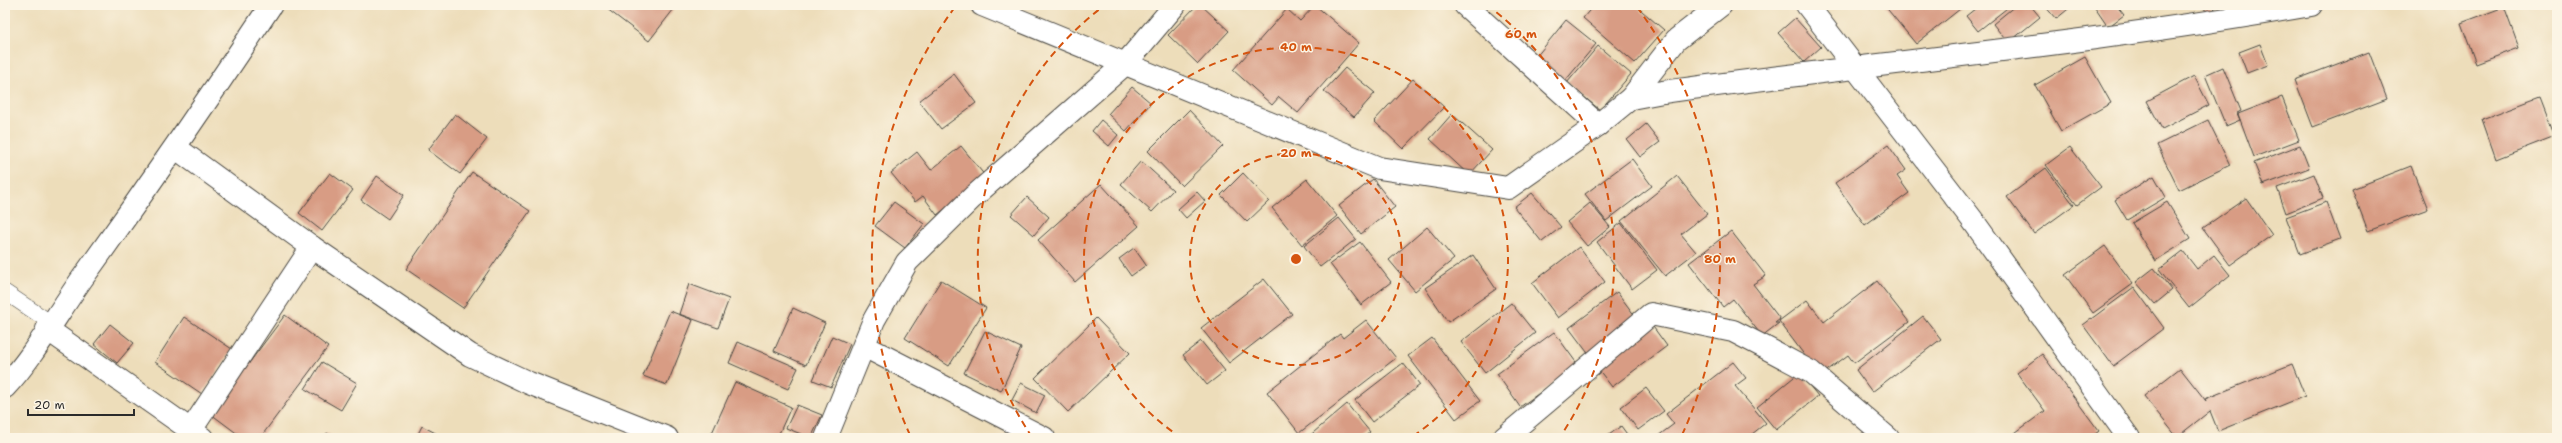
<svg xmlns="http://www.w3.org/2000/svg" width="2562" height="443" viewBox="0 0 2562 443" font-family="'Shantell Sans',sans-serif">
<rect width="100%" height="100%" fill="#fcf5e5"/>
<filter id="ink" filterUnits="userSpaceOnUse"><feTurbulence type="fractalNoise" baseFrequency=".025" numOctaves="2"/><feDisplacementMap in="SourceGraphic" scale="8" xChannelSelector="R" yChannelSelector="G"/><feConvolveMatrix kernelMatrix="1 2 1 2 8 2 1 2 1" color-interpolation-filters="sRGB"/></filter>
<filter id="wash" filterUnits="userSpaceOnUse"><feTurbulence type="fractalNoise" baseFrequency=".012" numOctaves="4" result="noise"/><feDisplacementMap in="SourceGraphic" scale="16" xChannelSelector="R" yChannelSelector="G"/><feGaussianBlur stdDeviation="0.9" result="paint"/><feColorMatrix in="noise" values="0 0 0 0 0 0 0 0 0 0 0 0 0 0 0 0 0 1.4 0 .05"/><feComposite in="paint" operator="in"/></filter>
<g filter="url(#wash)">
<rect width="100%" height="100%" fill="#edddba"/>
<g id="blocks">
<!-- building -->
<g fill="#d89c84">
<polygon points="602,5 677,5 649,41"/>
<polygon points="1197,5 1201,5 1229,31 1198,64 1168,35"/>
<polygon points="1315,5 1359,43 1298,113 1279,97 1272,105 1233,70 1287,9 1300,21"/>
<polygon points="1594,5 1635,5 1664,30 1635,63 1583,18"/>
<polygon points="1884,5 1965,5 1916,44"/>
<polygon points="1980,5 2011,5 1978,31 1966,16"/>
<polygon points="2016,5 2030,5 2040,17 2008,43 1993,24"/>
<polygon points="2044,5 2073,5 2056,19"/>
<polygon points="2093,5 2116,5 2124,15 2108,27"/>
<polygon points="2201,5 2218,5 2209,14"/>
<polygon points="2504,7 2519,48 2476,64 2461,23"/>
<polygon points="1795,18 1821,47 1804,62 1778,33"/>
<polygon points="1566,20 1596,44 1565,81 1536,57"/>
<polygon points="2260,44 2268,65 2247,73 2239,52"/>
<polygon points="1598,46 1631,74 1600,110 1567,83"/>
<polygon points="2369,52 2387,99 2313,127 2295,80"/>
<polygon points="2085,57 2111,103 2061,131 2035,85"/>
<polygon points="2223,67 2241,111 2237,113 2240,120 2226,126 2205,75"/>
<polygon points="1345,68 1375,93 1354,117 1324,91"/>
<polygon points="954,74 976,103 941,129 919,101"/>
<polygon points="2194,76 2209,105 2162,129 2147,101"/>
<polygon points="1413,79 1444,107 1403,149 1374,121"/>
<polygon points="1132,87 1151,103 1126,131 1108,114"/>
<polygon points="2282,97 2299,140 2254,157 2238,114"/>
<polygon points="2540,97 2555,136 2496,159 2482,119"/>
<polygon points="1189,110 1223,146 1182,186 1148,151"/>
<polygon points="455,114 487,139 460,174 428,150"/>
<polygon points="1452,114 1492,150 1469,175 1430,139"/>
<polygon points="1101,120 1118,135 1109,146 1092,131"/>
<polygon points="2208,120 2230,165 2179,190 2157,145"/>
<polygon points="1646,124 1660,142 1640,157 1627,140"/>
<polygon points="1888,145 1906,170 1897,176 1909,193 1865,225 1835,183"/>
<polygon points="2300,145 2309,168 2263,185 2254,163"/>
<polygon points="961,146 986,177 937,215 923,196 915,202 891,173 917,152 931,170"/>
<polygon points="2070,147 2101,187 2077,205 2046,165"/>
<polygon points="1632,159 1652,186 1606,221 1585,194"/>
<polygon points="1141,161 1173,190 1152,212 1121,184"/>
<polygon points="2411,166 2428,209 2368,231 2352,189"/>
<polygon points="2046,168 2074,205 2034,234 2007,197"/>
<polygon points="472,172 530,211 463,308 406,269"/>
<polygon points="330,173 353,190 322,231 299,213"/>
<polygon points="1243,173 1269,201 1247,222 1221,195"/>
<polygon points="2314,174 2323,198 2286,213 2277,188"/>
<polygon points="377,176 404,195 388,219 361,200"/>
<polygon points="1677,176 1707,214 1681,234 1696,252 1665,276 1621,221"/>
<polygon points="2154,176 2166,197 2127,220 2115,200"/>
<polygon points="1307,179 1337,216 1302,245 1272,208"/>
<polygon points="1373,179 1395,207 1361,234 1339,206"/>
<polygon points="1101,184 1139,226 1075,282 1038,240"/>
<polygon points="1197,192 1205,201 1186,218 1178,209"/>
<polygon points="1532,193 1561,227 1542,242 1514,207"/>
<polygon points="1027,197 1049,217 1034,235 1011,215"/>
<polygon points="2246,198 2272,235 2230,265 2203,228"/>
<polygon points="894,202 924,224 905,248 875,226"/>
<polygon points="2167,202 2190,239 2155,261 2132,223"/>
<polygon points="2326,202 2340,239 2300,254 2286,217"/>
<polygon points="1590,203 1610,227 1587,246 1567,222"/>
<polygon points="1339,218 1356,239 1320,267 1304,246"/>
<polygon points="1621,223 1657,270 1632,289 1597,242"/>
<polygon points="1427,227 1454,259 1415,291 1389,260"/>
<polygon points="1731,231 1766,276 1753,284 1780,319 1775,323 1779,323 1762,336 1733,299 1723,307 1689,263"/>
<polygon points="1360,242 1391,282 1361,305 1330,264"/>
<polygon points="2105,246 2133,284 2093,313 2065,275"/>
<polygon points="1579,247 1605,282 1558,318 1532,283"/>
<polygon points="1134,248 1146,265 1131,276 1119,259"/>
<polygon points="2183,251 2197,269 2214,255 2230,275 2189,308 2159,270"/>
<polygon points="1473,255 1496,289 1448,322 1425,288"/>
<polygon points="2154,268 2172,290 2155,304 2136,282"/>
<polygon points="1264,279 1292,314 1229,363 1201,328"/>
<polygon points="941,280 986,308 949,366 905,338"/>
<polygon points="1877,281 1909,322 1854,363 1848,355 1820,376 1779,321 1807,300 1824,322"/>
<polygon points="689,284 729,299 718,328 679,314"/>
<polygon points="2134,287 2164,328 2113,366 2083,325"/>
<polygon points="1617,292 1638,320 1590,356 1569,328"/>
<polygon points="1511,303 1535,333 1485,373 1461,342"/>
<polygon points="793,308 825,323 806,365 774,351"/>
<polygon points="670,311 693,320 667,385 643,376"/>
<polygon points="285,315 328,347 260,438 243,438 211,414"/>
<polygon points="1923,316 1941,339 1872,392 1856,370"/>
<polygon points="184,317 232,349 202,394 155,362"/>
<polygon points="1096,318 1130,353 1068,412 1035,378"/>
<polygon points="1366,320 1396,358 1299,433 1267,392 1340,334 1343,338"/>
<polygon points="110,324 134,343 117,363 94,344"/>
<polygon points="1651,324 1667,346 1612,387 1595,365"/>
<polygon points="985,331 1021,348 1001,391 964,373"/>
<polygon points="1554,332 1578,365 1520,407 1497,374"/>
<polygon points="832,336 850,344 831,387 813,380"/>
<polygon points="1432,338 1480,401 1456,419 1408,356"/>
<polygon points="1201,341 1225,371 1207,385 1183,355"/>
<polygon points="738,342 798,368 788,389 729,363"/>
<polygon points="2042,354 2099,431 2090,438 2014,438 2012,435 2045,411 2017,373"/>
<polygon points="322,362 357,383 341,410 305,389"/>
<polygon points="1733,362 1746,378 1735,386 1766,423 1747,438 1660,438 1658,436 1674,424 1666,414"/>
<polygon points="1403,363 1420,385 1372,422 1355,400"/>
<polygon points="2292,364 2305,396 2218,431 2210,411 2177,437 2144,396 2180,368 2206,401 2205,399"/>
<polygon points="1799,373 1818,396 1776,430 1757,407"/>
<polygon points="735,382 791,407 777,438 717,438 711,435"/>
<polygon points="1021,383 1045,395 1036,413 1012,400"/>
<polygon points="1646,388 1664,411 1638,430 1621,407"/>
<polygon points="1347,404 1370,432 1363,438 1307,438"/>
<polygon points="797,405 822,415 811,438 786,428"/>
<polygon points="422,426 445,438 416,438"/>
<polygon points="1621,426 1629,437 1605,438"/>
<polygon points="1866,430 1873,438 1857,438"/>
<polygon points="327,433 334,438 323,438"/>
</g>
</g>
</g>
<g filter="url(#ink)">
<use href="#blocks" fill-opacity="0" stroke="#484640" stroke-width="1"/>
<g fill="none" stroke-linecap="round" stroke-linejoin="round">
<!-- service casing -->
<g stroke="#484640" stroke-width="16">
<polyline id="service" points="5,292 51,323"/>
</g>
<!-- minor casing -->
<g stroke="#484640" stroke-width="24">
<g id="minor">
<path d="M 982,5 L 1379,168 L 1508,188 L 1598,125 L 1631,98 L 1663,92 C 1879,63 2096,43 2311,5"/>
<polyline points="1465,5 1598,125"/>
<polyline points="1807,5 1971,218 2129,438"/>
<polyline points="1631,98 1676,40 1721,5"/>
<polyline points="176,148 312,247 470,355 529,383 667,438"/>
<polyline points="47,329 202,438"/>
<polyline points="864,346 1044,438"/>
<path d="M 5,387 C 35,355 58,312 84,276 C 148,187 210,97 271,5"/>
<polyline points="191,430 312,247"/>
<polyline points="826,438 874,320 907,262 973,197 1125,64 1175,5"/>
<polyline points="1504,438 1651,314 1733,331 1768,349 1811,372 1888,438"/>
</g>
</g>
<!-- service -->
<use href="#service" stroke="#fff" stroke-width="15"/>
<!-- minor -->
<use href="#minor" stroke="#fff" stroke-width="22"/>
</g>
</g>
<!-- distance rings -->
<g fill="none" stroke="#d5540f" stroke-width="2" stroke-dasharray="7 5">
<circle cx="1296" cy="259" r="106"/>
<path d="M1182 438A212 212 0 1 1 1410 438"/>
<path d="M1032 437A318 318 0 0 1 1105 5M1487 5A318 318 0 0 1 1560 437"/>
<path d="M910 435A424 424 0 0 1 955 7M1637 7A424 424 0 0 1 1682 435"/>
</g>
<circle cx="1296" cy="259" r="6" fill="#d5540f" stroke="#fcf5e5" stroke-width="2"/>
<g font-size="12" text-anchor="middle" font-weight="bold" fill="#d5540f" stroke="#fcf5e5" stroke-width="3" stroke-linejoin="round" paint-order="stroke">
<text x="1521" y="38">60 m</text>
<text x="1296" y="51">40 m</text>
<text x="1296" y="157">20 m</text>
<text x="1720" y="263">80 m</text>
</g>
<!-- margin -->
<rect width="2562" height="443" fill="none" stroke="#fcf5e5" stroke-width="20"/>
<!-- scale -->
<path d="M28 409v6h106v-6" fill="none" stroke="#2b2b2b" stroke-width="2"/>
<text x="34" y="409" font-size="12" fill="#2b2b2b" stroke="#fcf5e5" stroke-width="3" paint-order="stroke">20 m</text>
</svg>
